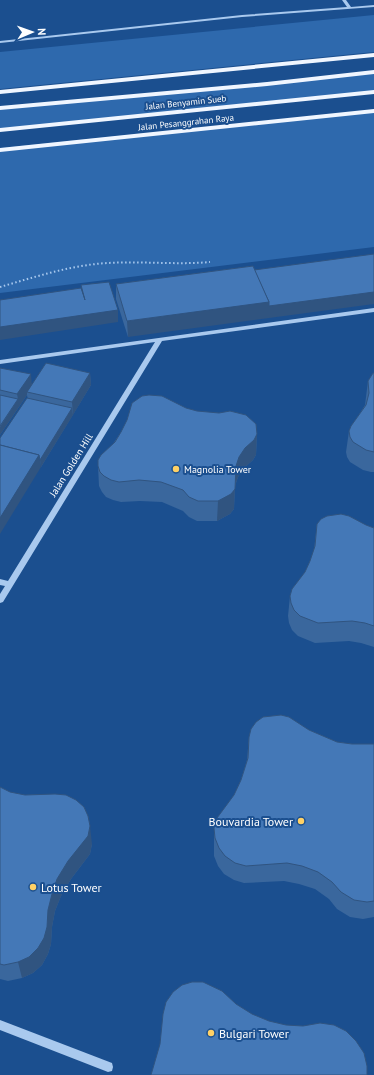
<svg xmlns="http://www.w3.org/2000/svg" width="374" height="1075" viewBox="0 0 374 1075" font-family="'PT Sans',sans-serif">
<rect width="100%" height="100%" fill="#1b4f8f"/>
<!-- green -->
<g fill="#2e69ad">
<polygon points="374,15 374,52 0,89 0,52"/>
<polygon points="374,72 374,92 0,130 0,108"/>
<polygon points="374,110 374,247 0,293 0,148"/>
</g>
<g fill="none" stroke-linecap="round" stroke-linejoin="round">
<!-- path -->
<path stroke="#a9c9ee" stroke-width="2" stroke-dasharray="1.5 2.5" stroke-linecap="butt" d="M 0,287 C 35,277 71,265 108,263 C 142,261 176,265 210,262"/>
<!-- minor -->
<g fill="#a9c9ee" fill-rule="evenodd">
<polygon points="342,0 346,0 351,7 374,5 374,7 242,17 0,43 0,41 242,15 347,7"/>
<polygon points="374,308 374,312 162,341 3,602 0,603 0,594 5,586 0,585 0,579 8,581 155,342 0,364 0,360"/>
<polygon points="0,1020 112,1063 113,1067 112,1071 108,1072 0,1030"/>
</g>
<!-- major -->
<g fill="#f0f6ff" fill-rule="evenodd">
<polygon points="374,53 374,57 0,94 0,90"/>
<polygon points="374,70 374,74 267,86 0,110 0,106 267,82"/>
<polygon points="374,90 374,94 0,132 0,128"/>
<polygon points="374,109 374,113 0,152 0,148"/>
</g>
</g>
<!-- wall -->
<g fill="#3a679d">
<polygon points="253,266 128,337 116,299 116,284"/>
<polygon points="0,368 32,384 90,373 91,385 41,467 27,395 0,435"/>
<polygon points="374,373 374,472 371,472 363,470 350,462 347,457 346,452 349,431 365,405 368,381"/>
<polygon points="186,408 257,434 256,455 253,460 244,468 238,477 235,486 234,509 230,514 217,521 197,521 189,517 183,511 162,502 140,501 121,502 113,500 106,497 102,492 99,486 98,466 121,432"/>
<polygon points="317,524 366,525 374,528 374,647 361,643 349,641 315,643 298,636 292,630 289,623 288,616 290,596 305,572 310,561 314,550"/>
<polygon points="309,730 337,742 352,744 374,744 374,917 363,919 350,917 337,909 329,899 315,889 299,884 284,881 244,883 234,880 224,874 218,866 214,856 214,828 234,795 241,780 247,760 249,737"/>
<polygon points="0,787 92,844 90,854 71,879 61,896 55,911 52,927 51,944 48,954 42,965 33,973 22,978 8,981 0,979"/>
</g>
<!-- shaded-wall -->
<g fill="#305480">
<polygon points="374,292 374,304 128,337 127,321 269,302"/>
<polygon points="118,310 118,322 0,340 0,327"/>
<polygon points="90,373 91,385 73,415 72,402"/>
<polygon points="31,374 32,387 27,392 27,395 0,435 0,427 18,399 17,394"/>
<polygon points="72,408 73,415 41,467 40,460"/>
<polygon points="257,434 256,455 253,460 244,468 238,477 235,486 234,509 230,514 217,521 218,501 236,466 239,457 245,448"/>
<polygon points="39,455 41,467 0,534 0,518"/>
<polygon points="90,826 92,844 90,854 71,879 61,896 55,911 52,927 51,944 48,954 42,965 33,973 22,978 18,962 48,910 52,894 57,879"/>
</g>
<!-- building -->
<g fill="#4478b7" stroke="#305480">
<polygon points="374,254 374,292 269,306 269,302 254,270"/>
<polygon points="253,266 269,302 127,321 116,284"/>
<polygon points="109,282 118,310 0,327 0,300 81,288 85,300 81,285"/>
<polygon points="46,363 90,373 72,402 27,392"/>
<polygon points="0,368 31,374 17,394 0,390"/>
<polygon points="373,373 374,373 374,452 366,450 353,442 350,437 349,431 351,426 366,405 369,393 368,381"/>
<polygon points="0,395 18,399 0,426"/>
<polygon points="149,395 162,396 186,408 197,411 219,413 230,411 246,415 256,424 257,434 254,440 245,448 239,457 236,466 235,489 231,494 218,501 198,501 189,497 183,490 161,482 139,480 119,482 111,480 104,476 100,472 98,466 98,460 101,455 115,442 121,432 127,420 132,403 142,396"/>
<polygon points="27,398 72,408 40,460 39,455 0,445 0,438"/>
<polygon points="0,445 39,455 0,518"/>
<polygon points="341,514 349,516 366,525 374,528 374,626 365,623 352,621 318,623 300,616 294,610 291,603 290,596 292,589 305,572 310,561 315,546 317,524 321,519 327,516"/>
<polygon points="281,715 289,717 309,730 337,742 352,744 374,744 374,901 367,902 354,900 341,892 332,882 318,872 302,866 287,863 246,866 235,863 225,856 219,848 215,838 214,828 217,818 234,795 241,780 248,758 249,737 251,729 256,722 263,717"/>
<polygon points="0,787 10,792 25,795 55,794 66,795 76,800 84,807 88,816 90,826 88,836 68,861 57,879 52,894 48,910 47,927 44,938 38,948 29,957 18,962 4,965 0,964"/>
<polygon points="192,982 203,982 222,991 236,1004 252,1014 269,1021 286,1025 303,1026 320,1023 334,1025 346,1031 356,1041 364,1053 367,1066 367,1075 151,1075 160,1044 163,1014 166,1002 173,992 182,985"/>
</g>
<!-- markers -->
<g fill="#ffd166" stroke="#1b4f8f" stroke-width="1.5">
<circle cx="176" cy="469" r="4"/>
<circle cx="301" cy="821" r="4"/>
<circle cx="33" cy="887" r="4"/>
<circle cx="211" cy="1033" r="4"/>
</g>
<g text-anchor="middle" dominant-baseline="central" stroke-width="4" stroke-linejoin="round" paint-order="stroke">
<!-- far-street labels -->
<g font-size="9" fill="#fff" stroke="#1b4f8f">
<text transform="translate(186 102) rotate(-6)">Jalan Benyamin Sueb</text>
<text transform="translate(186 122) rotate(-6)">Jalan Pesanggrahan Raya</text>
</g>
<!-- street labels -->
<g font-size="10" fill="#fff" stroke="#1b4f8f">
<text transform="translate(71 465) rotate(-58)">Jalan Golden Hill</text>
</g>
<!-- poi labels -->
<g font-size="10" fill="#fff" stroke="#1b4f8f" text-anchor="start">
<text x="184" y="469">Magnolia Tower</text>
</g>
<!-- near-poi labels -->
<g font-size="12" fill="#fff" stroke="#1b4f8f" text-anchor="start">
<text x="293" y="821" text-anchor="end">Bouvardia Tower</text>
<text x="41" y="887">Lotus Tower</text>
<text x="219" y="1033">Bulgari Tower</text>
</g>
</g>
<!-- north arrow -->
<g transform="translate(32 32) rotate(88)" stroke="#1b4f8f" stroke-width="3" paint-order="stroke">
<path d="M0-3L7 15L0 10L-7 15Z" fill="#ffffff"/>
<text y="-6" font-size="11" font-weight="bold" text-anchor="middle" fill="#ffffff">N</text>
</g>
</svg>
